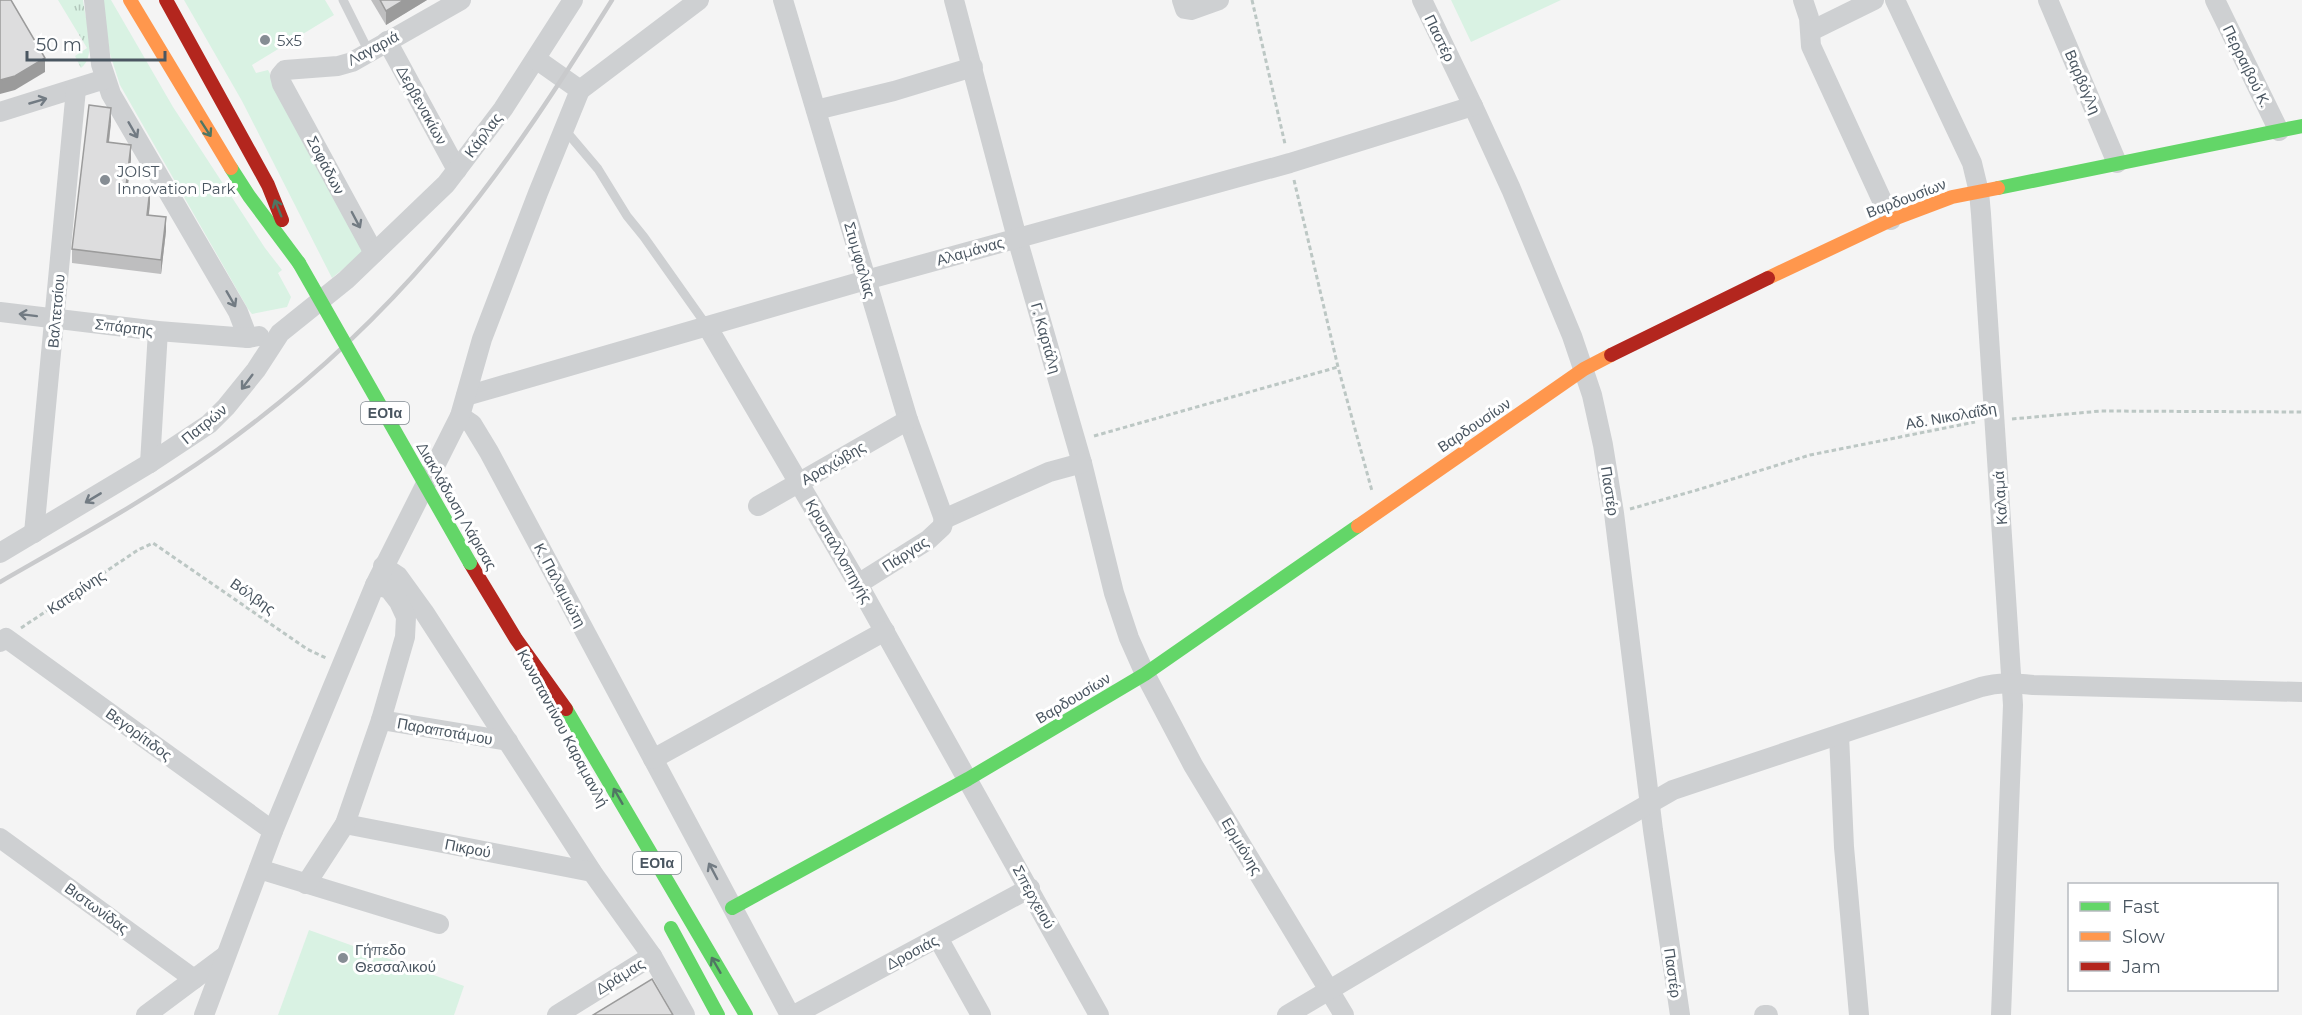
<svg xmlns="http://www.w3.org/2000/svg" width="2302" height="1015" viewBox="0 0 2302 1015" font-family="Montserrat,sans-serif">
<defs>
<pattern id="grass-tufts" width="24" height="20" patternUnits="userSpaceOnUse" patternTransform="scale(1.5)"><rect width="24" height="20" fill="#d9f2e3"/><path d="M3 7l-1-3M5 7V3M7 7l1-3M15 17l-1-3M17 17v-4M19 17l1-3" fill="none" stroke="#b2c7bb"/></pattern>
</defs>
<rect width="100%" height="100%" fill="#f4f4f4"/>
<!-- grass -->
<path fill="url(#grass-tufts)" d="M 58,0 L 83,0 C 85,19 98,55 81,68 L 75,56 L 87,48 Z"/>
<!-- park -->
<g fill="#d9f2e3">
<polygon points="102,0 111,0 173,107 265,248 282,270 278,273 291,297 287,307 252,314 248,309 120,85 110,54"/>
<polygon points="184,0 325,0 334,15 252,65 256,73 268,70 362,244 364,252 332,278 242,101"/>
<polygon points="1451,0 1561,0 1471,42"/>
<polygon points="309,930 464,986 454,1015 278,1015"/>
</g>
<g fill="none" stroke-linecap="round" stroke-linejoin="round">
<!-- path -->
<g stroke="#bcc7c4" stroke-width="3" stroke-dasharray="4.5 3" stroke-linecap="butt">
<polyline points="1252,0 1285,144"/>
<polyline points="1294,180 1338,367 1372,491"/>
<polyline points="2012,419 2101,411 2302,412"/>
<polyline points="1094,436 1338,367"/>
<polyline points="1630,509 1697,490 1810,455 1975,422"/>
<polyline points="21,628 138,550 153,543 307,649 326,658"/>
</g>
<!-- lane -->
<g stroke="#ced0d2" stroke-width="9">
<polyline points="343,0 369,52"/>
<polyline points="565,130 598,169 627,216 644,237 707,326"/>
</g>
<!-- street -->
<g stroke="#ced0d2" stroke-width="20">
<polyline points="94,0 101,64 111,94 238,312 248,338"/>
<polyline points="783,0 908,420 944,519"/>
<polyline points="954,0 1017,238 1082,463 1114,593 1129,638 1145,674 1193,765 1344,1015"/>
<polyline points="1182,0 1185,9 1191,10 1219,0"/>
<polyline points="1422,0 1473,106 1511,189 1572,336 1592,395 1603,445 1614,513 1653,830 1680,1015"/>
<polyline points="1803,0 1809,18 1811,46 1891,220"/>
<polyline points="1895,0 1972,163 1979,192 1981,214 2013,705 2001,1015"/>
<polyline points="2048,0 2117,163"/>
<polyline points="2215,0 2279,131"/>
<polyline points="1811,31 1874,0"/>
<polyline points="387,41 457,170"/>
<polyline points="580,90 699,0"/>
<polyline points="816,110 894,91 973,67"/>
<polyline points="0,112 105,79"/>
<polyline points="374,253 282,84 280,76 285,70 338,66 352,62 461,0"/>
<polyline points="0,312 158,331 248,338 259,336"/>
<polyline points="707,326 858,584 1099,1015"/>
<polyline points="466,396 866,280 1290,163 1473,106"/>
<polyline points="460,416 472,424 489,452 790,1015"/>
<polyline points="150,463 158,331"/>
<polyline points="758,506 908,420"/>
<polyline points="944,519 1049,472 1082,463"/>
<polyline points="34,533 76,89"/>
<polyline points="0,553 150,463 209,424 226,407 256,370 280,333 346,280 446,184 503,109 573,0"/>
<polyline points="383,566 398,576 424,612 592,872 652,956 685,1015"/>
<polyline points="858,584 928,540 942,527 944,519"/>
<polyline points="0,642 6,638 273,831"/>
<polyline points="381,720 508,741"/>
<polyline points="1839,735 1844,847 1859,1015"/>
<polyline points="653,759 885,631"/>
<polyline points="345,824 592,872"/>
<polyline points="0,838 194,979"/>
<polyline points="259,869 439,924"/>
<polyline points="306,884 345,824 381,720 405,637 406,617 399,602 389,589 375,585"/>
<polyline points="938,938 981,1015"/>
<polyline points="146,1015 225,956"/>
<polyline points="204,1015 273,831 375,585 460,416 482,339 538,193 580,90 536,59"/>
<polyline points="557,1015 652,956"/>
<polyline points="794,1015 1030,888"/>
<path d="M 1287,1015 L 1483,899 L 1673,790 L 1981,687 C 1999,682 2014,683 2033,685 L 2302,692"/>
<polyline points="1764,1015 1768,1015"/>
</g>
<!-- fast -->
<g stroke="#63d668" stroke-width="14">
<polyline points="231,168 249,196 299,263"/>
<polyline points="1998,188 2302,126"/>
<polyline points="566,709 746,1015"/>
<polyline points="732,908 968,779 1145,674 1358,526"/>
<polyline points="671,928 718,1015"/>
</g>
<!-- slow -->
<g stroke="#ff974d" stroke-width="14">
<polyline points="130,0 231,168"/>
<polyline points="1768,278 1891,220 1952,197 1998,188"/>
<polyline points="1358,526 1584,369 1611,355"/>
</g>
<!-- jam -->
<g stroke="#b3261e" stroke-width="14">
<polyline points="166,0 268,185 282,220"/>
<polyline points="1611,355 1768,278"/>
<polyline points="470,563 516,639 566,709"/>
</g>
<!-- rail -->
<path stroke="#c9cacc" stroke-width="4.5" d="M 0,582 C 73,540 148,499 217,450 C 302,389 383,315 449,234 C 510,161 562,80 612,0"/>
<!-- fast-bridge -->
<polyline stroke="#63d668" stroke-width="14" points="299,263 470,563"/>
</g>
<!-- wall -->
<g fill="#bebebf">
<polygon points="371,0 427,0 386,25"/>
<polygon points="111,122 109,143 131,159 128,186 150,203 149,215 166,231 161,274 72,263 72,249"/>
</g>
<!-- shaded-wall -->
<g fill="#9b9b9b">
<polygon points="404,0 427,0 386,25 386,11"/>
<polygon points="45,58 45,72 15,90 0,94 0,80"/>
<polygon points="111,108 111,122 107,157 107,142"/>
<polygon points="131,145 131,159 126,200 126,186"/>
<polygon points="150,189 150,203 147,229 147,215"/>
<polygon points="166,217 166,231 161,274 161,260"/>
</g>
<!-- building -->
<g fill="#ddddde" stroke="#9b9b9b" stroke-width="1.5">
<polygon points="0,0 11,0 45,58 15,76 0,80"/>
<polygon points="380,0 404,0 386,11"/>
<polygon points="89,105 111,108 107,142 131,145 126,186 150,189 147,215 166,217 161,260 72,249"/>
<polygon points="652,979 673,1015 593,1015"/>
</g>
<!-- one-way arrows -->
<defs><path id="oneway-shaft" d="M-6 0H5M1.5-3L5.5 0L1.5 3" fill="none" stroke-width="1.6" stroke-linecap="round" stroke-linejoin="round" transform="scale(1.5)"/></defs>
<g stroke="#727b83">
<use href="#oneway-shaft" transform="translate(38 101) rotate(-16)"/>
<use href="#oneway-shaft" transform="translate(133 130) rotate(60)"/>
<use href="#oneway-shaft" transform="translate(356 220) rotate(62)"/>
<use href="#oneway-shaft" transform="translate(231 299) rotate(60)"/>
<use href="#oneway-shaft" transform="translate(28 315) rotate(-173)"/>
<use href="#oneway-shaft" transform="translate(247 382) rotate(127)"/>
<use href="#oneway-shaft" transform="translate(93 498) rotate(149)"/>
<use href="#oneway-shaft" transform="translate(713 871) rotate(-118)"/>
</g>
<g stroke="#507663">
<use href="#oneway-shaft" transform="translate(206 129) rotate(57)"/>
<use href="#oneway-shaft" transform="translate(278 208) rotate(-112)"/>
<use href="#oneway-shaft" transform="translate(618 796) rotate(-120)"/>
<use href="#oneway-shaft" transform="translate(716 965) rotate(-120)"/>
</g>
<!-- markers -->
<g fill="#868d94" stroke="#fff" stroke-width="2">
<circle cx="265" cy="40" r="6"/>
<circle cx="105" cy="180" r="6"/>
<circle cx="343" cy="958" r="6"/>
</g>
<g text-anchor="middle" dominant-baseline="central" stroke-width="6" stroke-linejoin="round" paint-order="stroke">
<!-- shield labels -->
<g fill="#fff" stroke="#808990" stroke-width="1.5">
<rect x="361" y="402" width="48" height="22" rx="4.5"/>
<rect x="633" y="852" width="48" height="22" rx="4.5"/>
</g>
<g font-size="14" font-weight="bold" fill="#4a5661">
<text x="385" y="413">ΕΟ1α</text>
<text x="657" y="863">ΕΟ1α</text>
</g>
<!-- street labels -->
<g font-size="15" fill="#4a5661" stroke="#fff">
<text transform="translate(1440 38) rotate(64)">Παστέρ</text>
<text transform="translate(373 48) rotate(-28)">Λαγαριά</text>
<text transform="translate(2247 66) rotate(64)">Περραιβού Κ.</text>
<text transform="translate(2083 82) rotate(67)">Βαρβόγλη</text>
<text transform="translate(422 105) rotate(61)">Δερβενακίων</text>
<text transform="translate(483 135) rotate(-53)">Κάρλας</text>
<text transform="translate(326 165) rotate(62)">Σοφάδων</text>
<text transform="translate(1906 198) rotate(-21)">Βαρδουσίων</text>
<text transform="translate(970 251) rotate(-16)">Αλαμάνας</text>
<text transform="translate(860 260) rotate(74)">Στυμφαλίας</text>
<text transform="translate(56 311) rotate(-85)">Βαλτετσίου</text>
<text transform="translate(124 327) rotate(7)">Σπάρτης</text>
<text transform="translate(1046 338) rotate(74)">Γ. Καρτάλη</text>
<text transform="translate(1951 416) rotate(-10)">Αδ. Νικολαΐδη</text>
<text transform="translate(204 424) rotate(-39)">Πατρών</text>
<text transform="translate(1474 425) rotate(-34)">Βαρδουσίων</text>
<text transform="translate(833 463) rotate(-30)">Αραχώβης</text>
<text transform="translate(1610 491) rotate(81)">Παστέρ</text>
<text transform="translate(2000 498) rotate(-94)">Καλαμά</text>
<text transform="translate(457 506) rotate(60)">Διακλάδωση Λάρισας</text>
<text transform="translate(839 551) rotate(60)">Κρυσταλλοπηγής</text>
<text transform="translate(905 554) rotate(-33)">Πάργας</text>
<text transform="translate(560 585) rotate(62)">Κ. Παλαμιώτη</text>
<text transform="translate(76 592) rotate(-34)">Κατερίνης</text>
<text transform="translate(253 596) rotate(35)">Βόλβης</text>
<text transform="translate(1073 698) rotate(-31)">Βαρδουσίων</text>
<text transform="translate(563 728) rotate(62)">Κωνσταντίνου Καραμανλή</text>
<text transform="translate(445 731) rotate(10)">Παραποτάμου</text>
<text transform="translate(139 734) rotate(36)">Βεγορίτιδος</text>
<text transform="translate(1242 846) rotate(59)">Ερμιόνης</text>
<text transform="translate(468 848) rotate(11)">Πικρού</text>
<text transform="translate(1034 897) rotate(61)">Σπερχειού</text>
<text transform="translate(97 908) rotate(36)">Βιστωνίδας</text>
<text transform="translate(912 952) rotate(-28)">Δροσιάς</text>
<text transform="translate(1673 973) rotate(82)">Παστέρ</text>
<text transform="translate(620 976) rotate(-32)">Δράμας</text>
</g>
<!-- poi labels -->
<g font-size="15" fill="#4a5661" stroke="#fff" text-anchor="start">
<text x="277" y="40">5x5</text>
<text x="117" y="171">JOIST<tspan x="117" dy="17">Innovation Park</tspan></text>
<text x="355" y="949">Γήπεδο<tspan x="355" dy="17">Θεσσαλικού</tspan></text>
</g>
</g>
<!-- legend -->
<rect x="2068" y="883" width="210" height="108" fill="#ffffff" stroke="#b7bbc0" stroke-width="1.5"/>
<rect x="2080" y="902" width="30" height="9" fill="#63d668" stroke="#b7bbc0" stroke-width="1.5"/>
<text x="2122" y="913" font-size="18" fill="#4a5661">Fast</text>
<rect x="2080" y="932" width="30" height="9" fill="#ff974d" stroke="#b7bbc0" stroke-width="1.5"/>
<text x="2122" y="943" font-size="18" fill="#4a5661">Slow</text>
<rect x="2080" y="962" width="30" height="9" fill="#b3261e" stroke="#b7bbc0" stroke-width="1.5"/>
<text x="2122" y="973" font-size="18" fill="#4a5661">Jam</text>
<!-- scale -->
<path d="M27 51v9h138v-9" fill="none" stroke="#4a5661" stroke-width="3"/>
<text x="36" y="51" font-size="18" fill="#4a5661" stroke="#ffffff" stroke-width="4.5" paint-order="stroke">50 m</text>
</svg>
